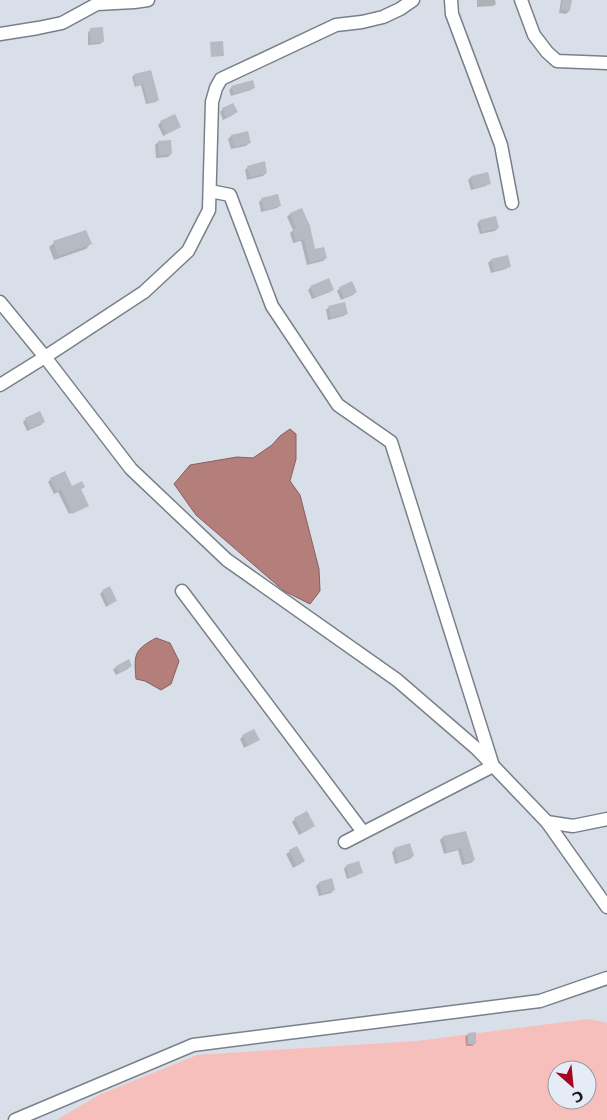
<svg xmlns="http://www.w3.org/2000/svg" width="607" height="1120" viewBox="0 0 607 1120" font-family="'DejaVu Sans',sans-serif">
<rect width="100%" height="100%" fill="#d9dfe8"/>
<!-- green -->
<path fill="#f7bfbb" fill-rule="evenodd" d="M 589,1019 L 607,1023 L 607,1120 L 56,1120 L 101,1094 L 197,1055 L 417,1041 ZM 557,1070 L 587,1070 L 587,1100 L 557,1100 Z"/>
<!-- water -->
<g fill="#b47e7b" stroke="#85605f">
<polygon points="290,429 296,434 296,459 290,481 300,495 319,569 320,591 310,604 284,591 196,515 174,484 190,465 237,457 253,458 272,445 280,436"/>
<path d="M 156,638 L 170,643 L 179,661 L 171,684 L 161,690 L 145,681 L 136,679 C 134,654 134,650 156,638 Z"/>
</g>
<!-- shadow -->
<g fill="#0003">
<polygon points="477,0 495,0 496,4 493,6 477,7"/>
<polygon points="561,0 570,0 569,11 566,14 559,13"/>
<polygon points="90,30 103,41 100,44 88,45 88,33"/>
<polygon points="150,71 158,100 156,102 146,104 141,85 135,87 132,77 134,75"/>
<polygon points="232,87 254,87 251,90 231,96 229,90"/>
<polygon points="223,109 236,112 233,115 223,120 220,112"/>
<polygon points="161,122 180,126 177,129 163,136 158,125"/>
<polygon points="231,136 249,143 246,146 231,149 228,139"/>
<polygon points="158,142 171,154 168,157 156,158 155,145"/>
<polygon points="248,167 266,173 263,176 247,180 245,170"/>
<polygon points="471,177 489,183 486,186 471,190 468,180"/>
<polygon points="262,199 280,205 277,208 261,212 259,202"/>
<polygon points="302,209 315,250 326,258 323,261 307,265 301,241 293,243 290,233 293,230 287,217 290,214"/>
<polygon points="480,221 498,228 495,231 480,234 477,224"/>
<polygon points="54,243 90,244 86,249 54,260 49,247"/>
<polygon points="491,260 509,266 506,269 491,273 488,263"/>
<polygon points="311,287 332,289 330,292 312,299 308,290"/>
<polygon points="340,288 356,292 353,295 341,300 337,291"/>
<polygon points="329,307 347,313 344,316 328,320 326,310"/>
<polygon points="26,419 44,422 41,425 27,431 23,422"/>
<polygon points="51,479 72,488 84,487 80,490 87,506 86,508 86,506 69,514 58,492 54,494 48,482"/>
<polygon points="103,591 116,600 106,607 100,594"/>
<polygon points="128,661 130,666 128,669 116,675 113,670 116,667"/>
<polygon points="243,736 255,742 244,748 240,739"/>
<polygon points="295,819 313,826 310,829 299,835 292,822"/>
<polygon points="454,834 474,860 471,863 462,865 458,850 444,854 440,840 443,837"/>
<polygon points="297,847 304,861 293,868 286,854"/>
<polygon points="395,849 413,856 410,859 395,864 392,852"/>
<polygon points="346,866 361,872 358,875 347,879 344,869"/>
<polygon points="331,880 334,890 331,893 319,896 316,886 319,883"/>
<polygon points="468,1034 475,1043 472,1046 466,1046 465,1037"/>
</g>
<!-- building -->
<g fill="#b5bbc3">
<polygon points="563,0 572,0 570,11 561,10"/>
<polygon points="103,27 104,42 91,43 90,28"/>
<polygon points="223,41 224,56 211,57 210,42"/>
<polygon points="151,70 159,100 148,103 143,84 136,86 134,74"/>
<polygon points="253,80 255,88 234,94 231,86"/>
<polygon points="233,103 238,112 226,118 222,108"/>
<polygon points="175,114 181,127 166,134 160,121"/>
<polygon points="248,131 251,143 234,147 231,135"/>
<polygon points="171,140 172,154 159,155 158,141"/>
<polygon points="265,161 267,173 250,177 247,166"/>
<polygon points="488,172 491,184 474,188 471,176"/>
<polygon points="278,194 281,206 264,210 261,198"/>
<polygon points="302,208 310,226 315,249 324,247 327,258 310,263 304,239 296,241 293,229 296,228 290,213"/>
<polygon points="496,216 499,228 482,232 479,220"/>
<polygon points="86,230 92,244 58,256 53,241"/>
<polygon points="508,255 511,267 494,271 491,259"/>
<polygon points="329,278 334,290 315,297 310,286"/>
<polygon points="352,281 357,292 344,298 339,287"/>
<polygon points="345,302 348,314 331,318 328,306"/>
<polygon points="40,411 45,422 30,429 25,418"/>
<polygon points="65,471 72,486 82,481 85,487 81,489 89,506 72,514 61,489 57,492 50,478"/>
<polygon points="110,586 117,601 109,605 102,590"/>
<polygon points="129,659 132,666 119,673 116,666"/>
<polygon points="254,729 260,740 248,746 242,735"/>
<polygon points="307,811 315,826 302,833 294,818"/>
<polygon points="466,831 475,860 465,863 461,848 447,852 443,836"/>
<polygon points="410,843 414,856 398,862 394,848"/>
<polygon points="297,846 305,861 297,866 289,850"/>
<polygon points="359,861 363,873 349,877 346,865"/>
<polygon points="332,878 335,890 322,894 319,882"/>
<polygon points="476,1032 476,1044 468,1044 468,1033"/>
</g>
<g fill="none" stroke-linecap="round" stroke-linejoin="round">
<!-- minor casing -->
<g stroke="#7a8088" stroke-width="15">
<g id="minor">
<polyline points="451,0 452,14 501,145 512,203"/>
<polyline points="521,0 534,35 547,52 557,61 607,63"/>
<polyline points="0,34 38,28 62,23 97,4 134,2 148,0"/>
<polyline points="210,191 230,195 272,306 338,405 391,442 493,766 345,842"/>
<polyline points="0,302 45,357 131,469 227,560 397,680 477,749 547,822 607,907"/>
<polyline points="0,385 45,357 144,292 188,251 209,210 212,102 216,88 221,79 336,25 362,22 383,17 400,9 413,0"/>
<polyline points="182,591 363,832"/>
<polyline points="547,822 573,826 607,819"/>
<polyline points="15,1120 193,1045 540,1001 607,978"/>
</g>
</g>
<!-- minor -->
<use href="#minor" stroke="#fff" stroke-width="12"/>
</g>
<!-- north arrow -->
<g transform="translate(572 1085) rotate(153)"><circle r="24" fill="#e6ecf5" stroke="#93989f"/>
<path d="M0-4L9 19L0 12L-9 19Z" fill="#a20421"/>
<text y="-8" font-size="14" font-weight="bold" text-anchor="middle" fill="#171a1d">С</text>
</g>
</svg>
